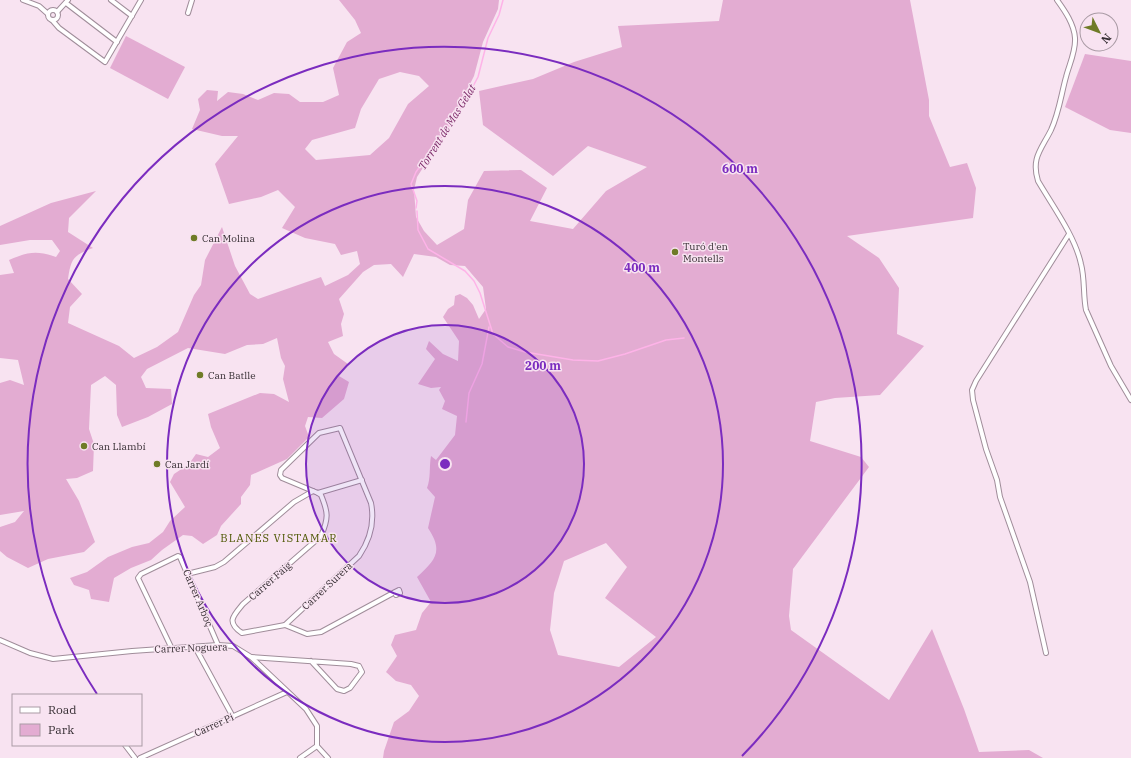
<svg xmlns="http://www.w3.org/2000/svg" width="1131" height="758" viewBox="0 0 1131 758" font-family="'IBM Plex Serif',serif">
<rect width="100%" height="100%" fill="#f8e3f1"/>
<!-- green -->
<g fill="#e3acd2" fill-rule="evenodd">
<path d="M 339,0 L 499,0 L 498,9 L 483,42 L 474,76 L 457,110 L 455,118 L 417,177 L 414,190 L 416,217 L 424,231 L 437,245 L 464,229 L 468,200 L 484,171 L 521,170 L 547,188 L 530,221 L 573,229 L 606,191 L 647,167 L 588,146 L 553,176 L 483,125 L 479,91 L 533,79 L 574,62 L 622,47 L 618,26 L 719,21 L 723,0 L 910,0 L 929,100 L 929,116 L 950,167 L 967,163 L 976,188 L 973,218 L 847,236 L 879,258 L 899,288 L 897,334 L 924,346 L 880,395 L 835,398 L 816,402 L 810,441 L 861,457 L 869,467 L 793,569 L 789,616 L 791,630 L 889,700 L 932,629 L 964,709 L 979,752 L 1029,750 L 1043,758 L 383,758 L 384,751 L 394,722 L 409,711 L 419,696 L 411,685 L 396,681 L 386,672 L 397,656 L 391,645 L 395,635 L 416,630 L 422,613 L 431,602 L 417,577 C 435,560 444,552 428,528 L 435,497 L 427,488 C 431,478 429,467 431,456 L 436,460 L 455,435 L 457,416 L 442,409 L 445,401 L 439,390 L 441,387 L 431,388 L 418,384 L 435,359 L 426,349 L 429,341 L 443,354 L 458,361 L 459,341 L 443,317 L 448,309 L 454,305 L 455,296 L 460,294 L 467,298 L 473,305 L 479,319 L 486,309 L 483,287 L 465,266 L 450,265 L 436,257 L 414,254 L 403,277 L 391,264 L 374,265 L 363,272 L 339,299 L 344,314 L 341,324 L 343,336 L 328,342 L 334,354 L 348,364 L 339,376 L 349,382 L 344,399 L 322,418 L 308,417 L 305,426 L 309,437 L 287,459 L 251,475 L 250,485 L 241,497 L 241,504 L 221,526 L 217,535 L 203,544 L 192,536 L 183,535 L 162,550 L 151,560 L 131,568 L 114,578 L 109,602 L 91,599 L 89,590 L 74,585 L 70,578 L 87,572 L 108,557 L 132,547 L 149,543 L 163,532 L 170,521 L 185,507 L 170,482 L 174,474 L 189,464 L 196,454 L 208,457 L 220,448 L 211,427 L 208,414 L 260,393 L 274,394 L 289,402 L 283,379 L 285,366 L 281,358 L 277,338 L 263,344 L 247,345 L 225,354 L 188,348 L 147,369 L 141,377 L 146,388 L 171,389 L 172,404 L 148,417 L 122,427 L 117,415 L 116,385 L 105,376 L 91,385 L 89,429 L 94,444 L 93,471 L 77,478 L 66,479 L 79,501 L 95,542 L 84,552 L 48,559 L 28,568 L 7,557 L 0,551 L 0,527 L 15,522 L 24,511 L 0,515 L 0,383 L 10,380 L 24,385 L 18,360 L 0,358 L 0,275 L 14,273 L 9,260 C 28,252 36,250 56,257 L 60,251 L 52,240 L 30,240 L 0,245 L 0,226 L 51,203 L 96,191 L 69,218 L 68,232 L 93,248 C 73,255 71,259 68,279 L 82,294 L 70,307 L 68,323 L 119,346 L 134,358 L 157,347 L 178,332 L 194,295 L 201,285 L 205,260 L 222,227 L 235,266 L 250,294 L 258,299 L 321,277 L 325,286 L 348,275 L 360,264 L 357,251 L 341,255 L 335,244 L 305,238 L 282,228 L 295,207 L 278,190 L 261,197 L 229,204 L 215,164 L 238,136 L 222,136 L 192,129 L 200,110 L 198,99 L 207,90 L 218,91 L 217,101 L 228,92 L 243,94 L 258,100 L 274,93 L 289,94 L 300,102 L 323,102 L 339,95 L 333,68 L 347,42 L 361,33 L 355,20 ZM 400,72 L 419,76 L 429,86 L 408,104 L 389,138 L 370,155 L 316,160 L 305,149 L 312,140 L 355,128 L 361,109 L 379,79 ZM 606,543 L 627,567 L 605,598 L 656,637 L 619,667 L 558,655 L 550,630 L 554,593 L 564,561 Z"/>
<polygon points="126,36 185,67 168,99 110,68"/>
<polygon points="1085,54 1131,61 1131,133 1110,130 1065,107"/>
</g>
<g fill="none" stroke-linecap="round" stroke-linejoin="round">
<!-- stream -->
<g stroke="#feb3e8" stroke-width="1.5">
<polyline points="416,208 417,201 411,184 416,172 463,105 478,77 488,38 499,15 503,0"/>
<polyline points="417,211 418,230 428,249 465,271 474,281 480,293 493,334 508,347 525,352 573,360 598,361 625,354 666,340 684,338"/>
<polyline points="466,422 469,393 482,364 489,327"/>
</g>
<!-- street casing -->
<g stroke="#a08d9a" stroke-width="6">
<g id="street">
<polyline points="23,0 39,6 48,14"/>
<polyline points="111,0 132,16"/>
<path d="M 1057,0 C 1065,11 1074,24 1075,38 C 1076,51 1069,65 1066,77 C 1061,95 1059,113 1051,130 C 1041,150 1031,158 1038,181 C 1052,205 1075,236 1081,264 C 1085,279 1083,295 1086,310 L 1111,366 L 1131,400"/>
<polyline points="66,3 117,42"/>
<circle cx="53" cy="15" r="5"/>
<polyline points="57,12 68,0"/>
<polyline points="188,13 192,0"/>
<polyline points="52,20 59,28 105,62 141,0"/>
<path d="M 313,491 L 282,478 L 280,475 L 281,470 L 319,433 L 340,428 L 371,503 C 375,523 370,540 359,556 L 285,625 L 307,634 L 321,632 L 395,592 L 396,595 L 400,593 L 399,590 L 395,592"/>
<polyline points="187,574 215,567 224,562 294,502 313,491 318,493 362,480"/>
<path d="M 285,625 L 242,633 C 226,622 233,616 243,604 L 321,536 C 329,518 328,512 321,495 L 318,493"/>
<polyline points="0,640 30,653 53,659 132,651 218,645 233,646 251,657 306,709 317,726 317,746 328,758"/>
<polyline points="195,647 233,717"/>
<polyline points="172,649 138,578 141,574 178,556 180,557 218,645"/>
<polyline points="1046,653 1030,582 1000,497 997,480 986,449 973,400 972,390 976,381 1069,234"/>
<polyline points="251,657 351,664 359,666 362,672 350,688 344,691 337,689 311,661"/>
<polyline points="125,745 135,758"/>
<polyline points="140,758 287,692"/>
<polyline points="300,758 317,746"/>
</g>
</g>
<!-- street -->
<use href="#street" stroke="#fff" stroke-width="4"/>
</g>
<!-- distance rings -->
<circle cx="445" cy="464" r="139" fill="#7b2cbf" fill-opacity=".12"/>
<g fill="none" stroke="#7b2cbf" stroke-width="2">
<circle cx="445" cy="464" r="139"/>
<circle cx="445" cy="464" r="278"/>
<path d="M97 694A417 417 0 1 1 742 756"/>
</g>
<!-- markers -->
<g fill="#6f7b27" stroke="#f8e3f1" stroke-width="1.5">
<circle cx="194" cy="238" r="4"/>
<circle cx="675" cy="252" r="4"/>
<circle cx="200" cy="375" r="4"/>
<circle cx="84" cy="446" r="4"/>
<circle cx="157" cy="464" r="4"/>
</g>
<g text-anchor="middle" dominant-baseline="central" stroke-width="3" stroke-linejoin="round" paint-order="stroke">
<!-- poi labels -->
<g font-size="10" fill="#362e33" stroke="#f8e3f1" text-anchor="start">
<text x="202" y="238">Can Molina</text>
<text x="683" y="246">Turó d'en<tspan x="683" dy="12">Montells</tspan></text>
<text x="208" y="375">Can Batlle</text>
<text x="92" y="446">Can Llambí</text>
<text x="165" y="464">Can Jardí</text>
</g>
<!-- street labels -->
<g font-size="10" fill="#362e33" stroke="#f8e3f1">
<text transform="translate(270 581) rotate(-41)">Carrer Faig</text>
<text transform="translate(327 586) rotate(-43)">Carrer Surera</text>
<text transform="translate(198 598) rotate(67)">Carrer Arboç</text>
<text transform="translate(191 648) rotate(-2)">Carrer Noguera</text>
<text transform="translate(214 725) rotate(-24)">Carrer Pi</text>
</g>
<!-- water labels -->
<g font-size="11" font-style="italic" fill="#7c2969" stroke="#f8e3f1">
<text transform="translate(447 127) rotate(-58)">Torrent de Mas Gelat</text>
</g>
<!-- neighbourhood labels -->
<g font-size="11" letter-spacing="1" fill="#4c5600" stroke="#f8e3f1">
<text x="279" y="538">BLANES VISTAMAR</text>
</g>
</g>
<circle cx="445" cy="464" r="6" fill="#7b2cbf" stroke="#f8e3f1" stroke-width="2"/>
<g font-size="12" text-anchor="middle" font-weight="bold" fill="#7b2cbf" stroke="#f8e3f1" stroke-width="3" stroke-linejoin="round" paint-order="stroke">
<text x="740" y="173">600 m</text>
<text x="642" y="272">400 m</text>
<text x="543" y="370">200 m</text>
</g>
<!-- legend -->
<rect x="12" y="694" width="130" height="52" fill="#f8e3f1" stroke="#aa9ba5"/>
<rect x="20" y="707" width="20" height="6" fill="#ffffff" stroke="#aa9ba5"/>
<text x="48" y="714" font-size="12" fill="#362e33">Road</text>
<rect x="20" y="724" width="20" height="12" fill="#e3acd2" stroke="#aa9ba5"/>
<text x="48" y="734" font-size="12" fill="#362e33">Park</text>
<!-- north arrow -->
<g transform="translate(1099 32) rotate(132)"><circle r="19" fill="#f8e3f1" stroke="#aa9ba5"/>
<path d="M0-3L7 15L0 10L-7 15Z" fill="#6f7b27"/>
<text y="-6" font-size="11" font-weight="bold" text-anchor="middle" fill="#362e33">N</text>
</g>
</svg>
